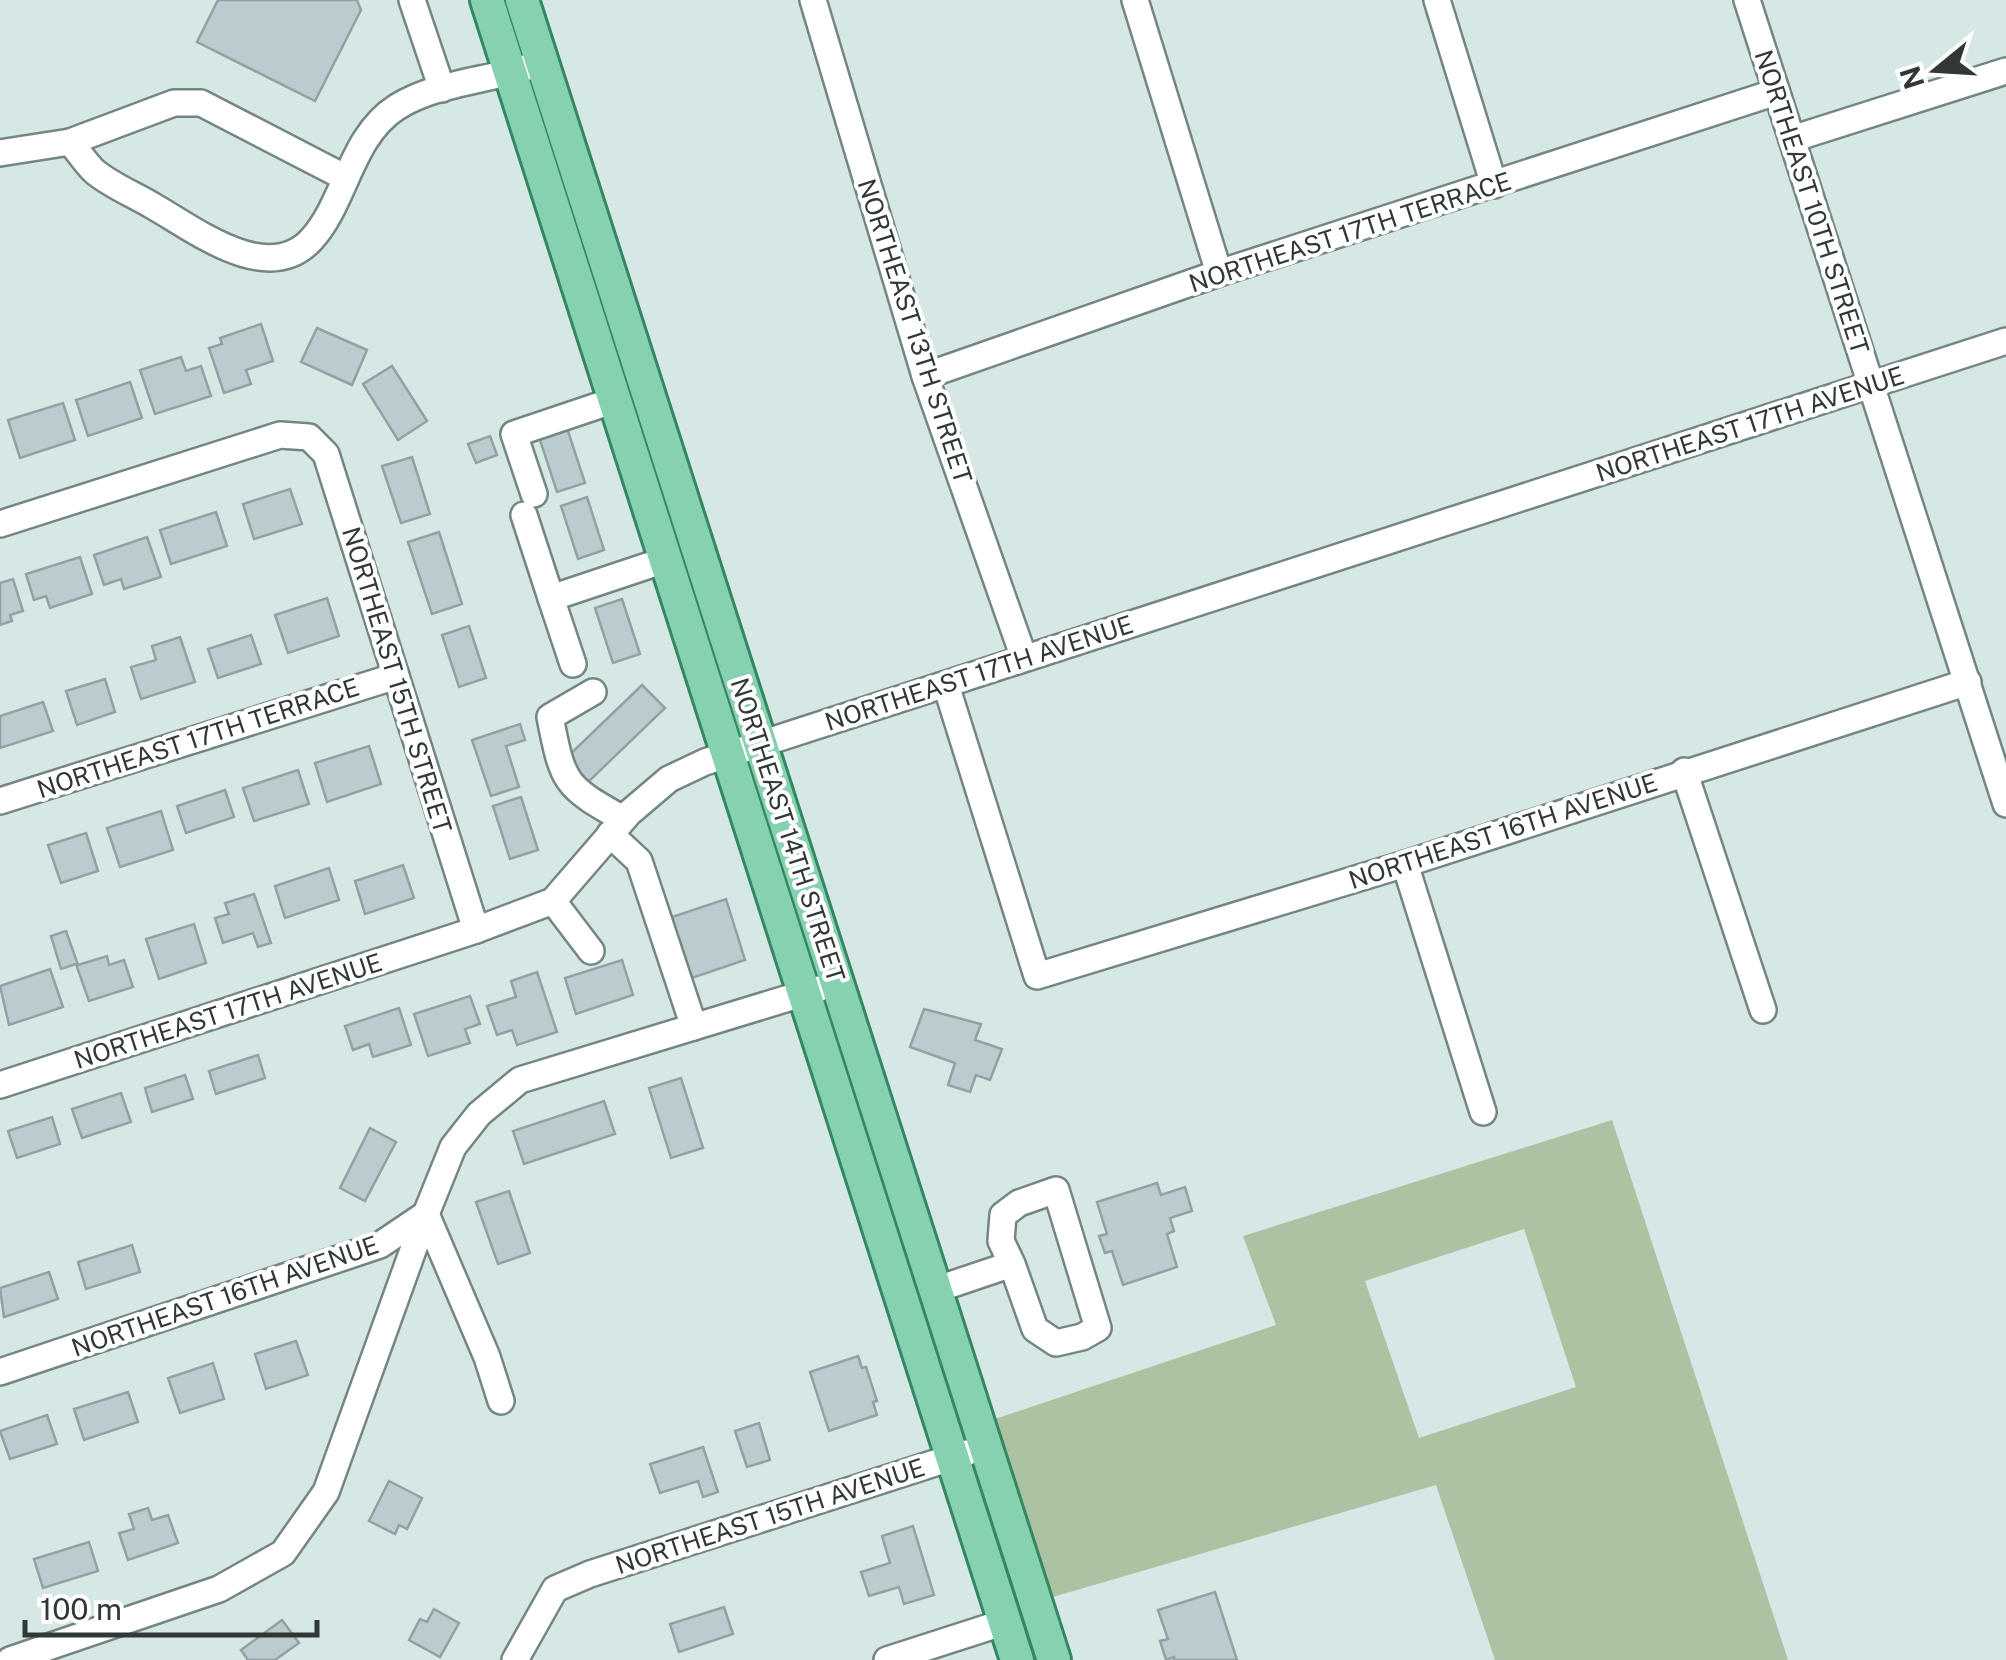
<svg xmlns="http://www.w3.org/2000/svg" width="2006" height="1660" viewBox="0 0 2006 1660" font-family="'Public Sans',sans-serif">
<rect width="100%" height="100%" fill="#d6e8e5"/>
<!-- green -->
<path fill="#abc3a3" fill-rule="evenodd" d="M 1612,1120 L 1788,1660 L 1495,1660 L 1436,1485 L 1046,1599 L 989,1421 L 1276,1325 L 1243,1236 ZM 1524,1229 L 1576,1387 L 1419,1438 L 1365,1281 Z"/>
<!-- building -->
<g fill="#baccce" stroke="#91a2a4" stroke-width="2.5">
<polygon points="218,0 357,0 361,10 315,101 197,42"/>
<polygon points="261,324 273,361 246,370 251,384 224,393 209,348 222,344 220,338"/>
<polygon points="317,328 367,350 352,385 301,362"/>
<polygon points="181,357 186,371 201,366 211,396 155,414 140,370"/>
<polygon points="392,366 427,421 398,440 363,384"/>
<polygon points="130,382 142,418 88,436 76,400"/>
<polygon points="63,403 75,440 20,458 8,420"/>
<polygon points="567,428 585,483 557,492 539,437"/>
<polygon points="490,436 497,455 476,463 468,444"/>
<polygon points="412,457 430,514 401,523 382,466"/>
<polygon points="290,489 302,524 254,539 243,504"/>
<polygon points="587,497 604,550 578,559 561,506"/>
<polygon points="216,512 227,546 171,564 160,530"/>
<polygon points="439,532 462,604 432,614 408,542"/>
<polygon points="147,537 161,577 124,589 121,579 104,585 94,555"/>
<polygon points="80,557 92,594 50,608 46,596 34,600 26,574"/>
<polygon points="13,579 23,611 10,615 12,621 0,625 0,583"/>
<polygon points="327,598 339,636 288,653 275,615"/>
<polygon points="622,599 640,654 613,663 595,608"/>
<polygon points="469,626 486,678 459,687 442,635"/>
<polygon points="251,635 261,664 218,678 208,649"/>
<polygon points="180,637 195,682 141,699 131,667 156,660 152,646"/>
<polygon points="105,679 115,712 77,725 66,691"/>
<polygon points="642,685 665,708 585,785 563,761"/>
<polygon points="43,702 53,731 0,748 0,716"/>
<polygon points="520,724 525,740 506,746 519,787 491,796 472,740"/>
<polygon points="369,746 381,784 327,802 315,763"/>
<polygon points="298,770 309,804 254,821 243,788"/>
<polygon points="225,790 234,817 186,833 177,806"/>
<polygon points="521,797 538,850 510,859 493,806"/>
<polygon points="161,811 173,850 120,867 107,828"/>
<polygon points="86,833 98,871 61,883 48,845"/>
<polygon points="403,865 414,898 365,914 355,881"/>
<polygon points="329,868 339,900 285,918 275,886"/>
<polygon points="254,894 271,943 258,947 253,933 223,943 215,918 229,914 225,903"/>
<polygon points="726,899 745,960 689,979 669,918"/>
<polygon points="194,924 206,963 159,979 146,939"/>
<polygon points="66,931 78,965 107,956 109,965 124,960 133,987 89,1001 76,964 61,969 51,936"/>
<polygon points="622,960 633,995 576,1014 565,978"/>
<polygon points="50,969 63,1007 9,1025 0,986"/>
<polygon points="537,972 557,1032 517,1045 512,1030 497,1035 487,1006 516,997 511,981"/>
<polygon points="470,996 480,1024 465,1029 470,1043 428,1056 414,1014"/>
<polygon points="399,1008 411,1045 373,1057 369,1044 353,1050 345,1026"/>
<polygon points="924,1009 981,1024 975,1040 1002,1049 990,1080 976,1075 970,1092 948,1085 955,1063 910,1047"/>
<polygon points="258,1055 265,1078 216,1094 209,1071"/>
<polygon points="185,1075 193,1099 152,1112 145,1088"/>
<polygon points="681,1078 703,1148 671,1158 649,1088"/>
<polygon points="121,1093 131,1122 82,1138 72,1109"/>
<polygon points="604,1101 615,1134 524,1164 513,1131"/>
<polygon points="52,1117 60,1144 17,1158 8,1131"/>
<polygon points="370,1128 396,1142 365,1201 340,1188"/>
<polygon points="1157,1183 1161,1195 1185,1187 1192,1211 1170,1218 1174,1231 1167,1234 1177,1267 1123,1285 1112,1251 1105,1253 1099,1236 1107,1234 1097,1202"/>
<polygon points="509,1191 530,1253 498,1264 476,1202"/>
<polygon points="132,1245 140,1272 86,1289 78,1262"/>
<polygon points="49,1272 58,1299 4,1317 0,1288"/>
<polygon points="296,1341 308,1375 266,1389 255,1354"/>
<polygon points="858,1356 862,1368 866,1367 877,1401 873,1402 877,1415 829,1431 810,1372"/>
<polygon points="213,1363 224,1399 180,1413 168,1378"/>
<polygon points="128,1392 138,1422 84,1440 74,1409"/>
<polygon points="47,1415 57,1444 10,1459 0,1431"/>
<polygon points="759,1423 770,1460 747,1467 735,1431"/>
<polygon points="703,1447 718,1492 703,1497 698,1481 660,1493 650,1464"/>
<polygon points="389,1481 422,1498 407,1529 399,1525 395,1534 369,1521"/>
<polygon points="148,1508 152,1520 168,1515 178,1543 128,1560 119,1533 134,1529 129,1514"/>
<polygon points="913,1526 934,1595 904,1604 899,1587 869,1596 861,1572 890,1563 882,1536"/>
<polygon points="89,1542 98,1571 43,1588 34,1559"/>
<polygon points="1215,1592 1237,1660 1174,1660 1174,1657 1166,1660 1160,1641 1168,1639 1158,1610"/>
<polygon points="724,1607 733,1634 679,1652 670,1624"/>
<polygon points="434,1609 459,1623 440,1657 409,1640 420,1619 427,1622"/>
<polygon points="282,1620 299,1643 275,1660 248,1660 241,1650"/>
</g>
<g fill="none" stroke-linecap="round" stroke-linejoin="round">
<!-- minor casing -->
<g stroke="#758682" stroke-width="30">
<g id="minor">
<polyline points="412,0 442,89"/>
<polyline points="813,0 925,376 1024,658"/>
<polyline points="1135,0 1219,273"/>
<polyline points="1437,0 1494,185"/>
<polyline points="1747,0 2006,804"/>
<polyline points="1792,139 2006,71"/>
<polyline points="70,142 174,103 201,103 346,178"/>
<path d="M 0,153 L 70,142 C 78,151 85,162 94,171 C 110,185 135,195 153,206 C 194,229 267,287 311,240 C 346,202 350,137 397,107 C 435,83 486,81 528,67"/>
<polyline points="925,376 1219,273 1776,92"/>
<polyline points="534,494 514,434 615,400"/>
<polyline points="524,515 551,598"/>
<polyline points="0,524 280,435 309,437 326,454 476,930"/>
<polyline points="573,664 551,598 665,560"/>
<polyline points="946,685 1037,976 1405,864 1968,682"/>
<path d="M 593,692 L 550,717 C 563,783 564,786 623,819"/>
<polyline points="1684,771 1763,1010"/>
<polyline points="0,801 396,676"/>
<polyline points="610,834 639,861 694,1027"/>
<polyline points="1405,864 1483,1112"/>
<polyline points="553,901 591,951"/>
<polyline points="0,1085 476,930 553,901 629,813 669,779 705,762 2006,341"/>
<polyline points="426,1214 487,1357 501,1401"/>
<polyline points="935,1290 1012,1264 1001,1241 1003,1215 1019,1203 1056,1190 1098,1328 1082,1337 1056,1343 1035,1329 1012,1264"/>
<polyline points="0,1372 380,1245 426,1214 453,1147 479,1114 520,1080 818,989"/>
<polyline points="10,1660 219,1589 283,1553 326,1492 426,1214"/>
<polyline points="515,1660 555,1589 590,1574 966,1453"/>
<polyline points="887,1660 1005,1622"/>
</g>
</g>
<!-- major casing -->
<g stroke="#348762" stroke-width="38">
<g id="major">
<polyline points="487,0 1017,1660"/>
<polyline points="522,0 1054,1660"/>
</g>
</g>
<!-- minor -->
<use href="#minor" stroke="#fff" stroke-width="25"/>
<!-- major -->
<use href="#major" stroke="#86d1af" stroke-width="32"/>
</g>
<g text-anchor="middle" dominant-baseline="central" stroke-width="8" stroke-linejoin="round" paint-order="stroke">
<!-- street labels -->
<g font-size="25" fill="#313836" stroke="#fff">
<text transform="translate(1812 202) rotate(72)">NORTHEAST 10TH STREET</text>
<text transform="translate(1350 232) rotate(-18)">NORTHEAST 17TH TERRACE</text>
<text transform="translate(915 331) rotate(72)">NORTHEAST 13TH STREET</text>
<text transform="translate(1750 424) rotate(-18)">NORTHEAST 17TH AVENUE</text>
<text transform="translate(979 673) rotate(-18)">NORTHEAST 17TH AVENUE</text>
<text transform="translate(397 680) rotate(73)">NORTHEAST 15TH STREET</text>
<text transform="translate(198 738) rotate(-18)">NORTHEAST 17TH TERRACE</text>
<text transform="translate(788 830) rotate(72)">NORTHEAST 14TH STREET</text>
<text transform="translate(1503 831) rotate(-18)">NORTHEAST 16TH AVENUE</text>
<text transform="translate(228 1011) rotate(-18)">NORTHEAST 17TH AVENUE</text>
<text transform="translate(225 1296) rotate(-19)">NORTHEAST 16TH AVENUE</text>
<text transform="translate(770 1516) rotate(-18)">NORTHEAST 15TH AVENUE</text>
</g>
</g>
<!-- north arrow -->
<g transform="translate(1936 70) rotate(252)" stroke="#ffffff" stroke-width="8" paint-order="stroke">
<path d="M0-8L18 38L0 25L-18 38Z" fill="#313836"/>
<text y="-15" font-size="28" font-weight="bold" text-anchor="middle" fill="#313836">N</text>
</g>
<!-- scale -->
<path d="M25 1620v15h292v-15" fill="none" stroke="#313836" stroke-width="5"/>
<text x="40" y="1620" font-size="30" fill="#313836" stroke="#ffffff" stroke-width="8" paint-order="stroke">100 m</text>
</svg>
